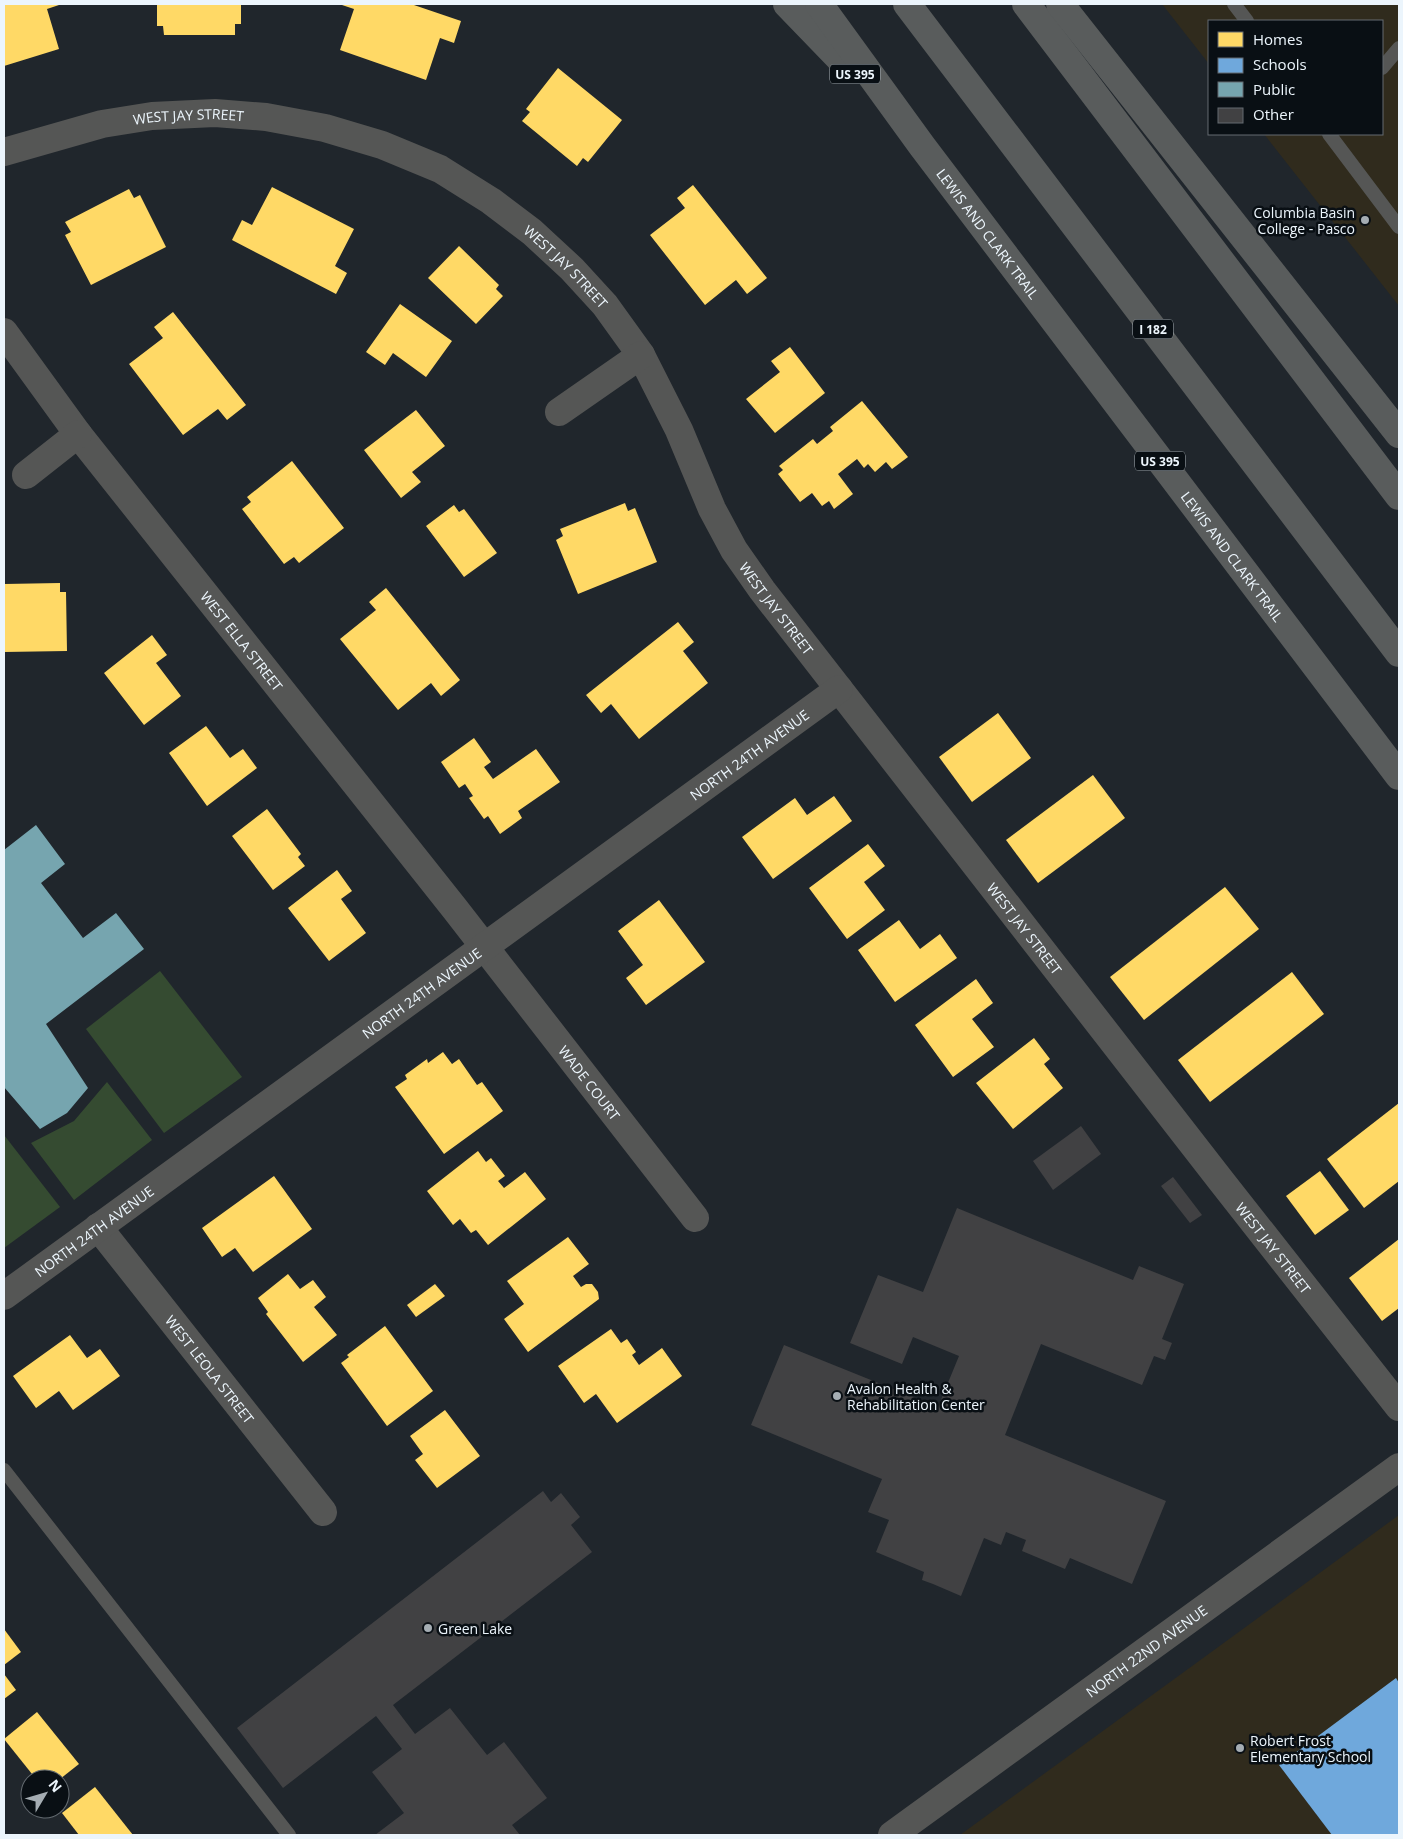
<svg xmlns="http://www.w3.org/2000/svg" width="1403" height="1839" viewBox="0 0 1403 1839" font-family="'Open Sans',sans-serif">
<rect width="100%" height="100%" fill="#20262c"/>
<!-- education -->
<g fill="#302b1d">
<polygon points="1162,4 1399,4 1399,306 1264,134 1382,134 1382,21 1209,21 1209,64"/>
<polygon points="1399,1515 1399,1835 960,1835 1199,1661"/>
</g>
<!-- green -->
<g fill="#354b31">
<polygon points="160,971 242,1077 164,1133 86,1029"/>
<polygon points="107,1082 152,1140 74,1200 31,1143 74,1121"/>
<polygon points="4,1135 60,1207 4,1248"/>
</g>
<!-- homes -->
<g fill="#ffd966">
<polygon points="4,4 62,4 47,9 59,49 4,66"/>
<polygon points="157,4 241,4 241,24 235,24 235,35 164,35 163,26 157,26"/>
<polygon points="342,4 411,4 461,21 454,43 440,38 426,80 340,50 354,9 342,5"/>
<polygon points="558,68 622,120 588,162 583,158 577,166 522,121 530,112 526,109"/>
<polygon points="693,185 767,278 747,294 736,280 705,305 650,235 685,208 677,198"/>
<polygon points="272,187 354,229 335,266 347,273 336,294 232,240 242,220 252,225"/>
<polygon points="129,189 134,198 140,195 166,247 91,285 65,235 71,232 65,222"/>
<polygon points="459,246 499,285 496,289 503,296 476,324 428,278"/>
<polygon points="400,304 452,341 426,377 393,353 385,365 366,352"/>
<polygon points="173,312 246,405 227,420 218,409 183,435 129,364 163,338 154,327"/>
<polygon points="790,347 825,393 775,433 746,399 780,372 771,361"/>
<polygon points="862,401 908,457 892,469 886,462 875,472 868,464 864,468 857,459 838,474 853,494 834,509 829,501 822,506 812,493 800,502 778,474 783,470 779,466 813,439 817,444 833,431 830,427"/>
<polygon points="416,410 445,446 412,472 421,482 401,498 364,450"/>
<polygon points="292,461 344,528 299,563 294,557 284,564 242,509 251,502 247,497"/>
<polygon points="625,503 628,511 635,508 657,562 578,594 556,540 563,536 560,529"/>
<polygon points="454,505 459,512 464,509 497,553 464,577 426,526"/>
<polygon points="60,583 60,592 66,592 67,651 4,652 4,584"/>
<polygon points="386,588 460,680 441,696 431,683 398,710 340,639 376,610 369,602"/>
<polygon points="678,622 694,642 683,651 708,683 639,739 611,704 601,713 586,695"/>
<polygon points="152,635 167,655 156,663 181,696 144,725 104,673"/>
<polygon points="998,713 1031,758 972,802 939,757"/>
<polygon points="206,726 230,758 243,749 257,768 207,806 169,753"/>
<polygon points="474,738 491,762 484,767 493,779 536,749 560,782 518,811 522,818 500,834 488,816 484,819 469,798 473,796 465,784 459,788 441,762"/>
<polygon points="1093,775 1125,818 1038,883 1006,840"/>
<polygon points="834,796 852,821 773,879 742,837 795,798 807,815"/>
<polygon points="267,809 301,854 298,857 305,866 273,890 232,836"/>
<polygon points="868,844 885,866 864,882 885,910 847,939 809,888"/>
<polygon points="337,870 352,891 341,899 366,933 329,961 288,908"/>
<polygon points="1225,887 1259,929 1144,1020 1110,977"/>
<polygon points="659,900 705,962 646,1005 626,978 643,965 618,931"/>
<polygon points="899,920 920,949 940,934 957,958 895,1002 858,950"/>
<polygon points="1292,972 1324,1014 1210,1102 1178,1060"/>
<polygon points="976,979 993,1003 972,1019 994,1047 953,1077 915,1025"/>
<polygon points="1034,1038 1050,1059 1044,1064 1063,1088 1013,1129 976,1083"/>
<polygon points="443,1052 452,1064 459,1059 477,1085 482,1082 503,1111 444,1154 395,1087 407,1079 405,1075 427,1059 428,1063"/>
<polygon points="1399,1103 1399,1181 1364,1208 1327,1159"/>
<polygon points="478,1151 486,1162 491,1158 505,1176 498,1181 504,1188 525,1172 546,1199 488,1245 476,1230 471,1233 460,1219 453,1225 427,1191"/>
<polygon points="1320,1171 1349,1210 1315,1235 1286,1196"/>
<polygon points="274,1176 312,1229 253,1272 235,1248 222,1257 202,1228"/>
<polygon points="568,1237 589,1264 573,1276 581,1287 586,1284 592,1284 598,1292 599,1299 528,1352 504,1319 524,1304 507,1281"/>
<polygon points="1399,1239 1399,1308 1382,1321 1349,1278"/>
<polygon points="288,1274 300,1289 313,1280 326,1297 314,1307 337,1335 303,1362 266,1314 268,1312 258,1298"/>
<polygon points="435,1284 445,1296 416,1317 407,1305"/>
<polygon points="385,1326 433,1391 387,1426 341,1363 349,1357 347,1355"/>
<polygon points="611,1329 621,1343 627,1339 636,1352 632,1355 639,1365 662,1348 682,1376 617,1423 596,1394 584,1403 558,1366"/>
<polygon points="70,1335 87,1358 100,1349 120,1376 73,1410 59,1391 36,1408 13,1376"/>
<polygon points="445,1410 480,1456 437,1488 415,1460 423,1454 410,1436"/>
<polygon points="4,1629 21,1652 4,1665"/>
<polygon points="4,1674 16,1690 4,1699"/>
<polygon points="37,1712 79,1764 60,1779 36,1779 4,1739"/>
<polygon points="95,1787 133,1835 79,1835 62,1813"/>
</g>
<!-- schools -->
<polygon fill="#6fa8dc" points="1396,1678 1399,1683 1399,1835 1332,1835 1279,1765"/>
<!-- public -->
<polygon fill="#76a5af" points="36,825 65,864 41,883 83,938 116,913 144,949 46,1024 88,1088 67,1113 40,1129 4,1087 4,850"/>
<!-- building -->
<g fill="#414143">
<polygon points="1081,1126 1101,1154 1053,1190 1033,1161"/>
<polygon points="1173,1177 1202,1215 1190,1223 1161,1186"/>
<polygon points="957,1208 1133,1280 1139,1266 1184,1284 1162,1339 1172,1343 1165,1360 1154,1356 1142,1385 1041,1344 1005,1435 1166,1501 1132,1584 1070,1558 1065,1569 1022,1551 1026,1540 1006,1532 1001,1545 984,1538 961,1596 933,1584 922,1580 924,1572 876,1552 889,1520 868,1512 882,1479 751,1425 784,1345 938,1407 959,1356 913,1337 902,1364 850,1343 878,1275 923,1292"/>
<polygon points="543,1491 551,1502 561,1493 580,1517 571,1525 592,1552 393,1705 415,1734 450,1708 487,1755 504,1742 547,1798 512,1825 520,1835 375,1835 404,1813 372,1772 402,1749 376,1716 283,1788 237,1728"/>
</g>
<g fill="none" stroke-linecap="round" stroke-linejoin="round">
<!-- service -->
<g stroke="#555655" stroke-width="14">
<polyline points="1234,4 1247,21"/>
<polyline points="1382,68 1399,48"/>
<polyline points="1329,134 1399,227"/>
<polyline points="4,1470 289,1835"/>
</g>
<!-- minor -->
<g stroke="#555655" stroke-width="28">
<path id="s1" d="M 4,152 L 102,124 L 152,116 L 215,113 L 266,117 L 325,128 L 382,145 L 440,169 L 491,201 L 532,232 L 572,269 L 605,305 L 641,355 L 679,430 L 712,509 L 734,550 L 762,590 L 1222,1182 L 1399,1407"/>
<path id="s2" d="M 4,332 L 78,434 L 455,909 L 695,1218"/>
<polyline points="559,412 641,355"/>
<polyline points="26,475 78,434"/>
<path id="s3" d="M 98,1227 L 323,1512"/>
<path id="s4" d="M 4,1296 L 839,689"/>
<path id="s5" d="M 892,1835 L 1399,1467"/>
</g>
<!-- motorway -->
<g stroke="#595c5c" stroke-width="28">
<polyline points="787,4 844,63"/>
<path id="s6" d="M 819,4 L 922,146 L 1399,776"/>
<polyline points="907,4 1399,653"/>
<polyline points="1026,4 1399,496"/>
<polyline points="1060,4 1399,434"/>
</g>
</g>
<!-- markers -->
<g fill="#a5adb3" stroke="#090f14" stroke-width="2">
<circle cx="1365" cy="220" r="5"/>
<circle cx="837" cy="1396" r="5"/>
<circle cx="428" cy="1628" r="5"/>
<circle cx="1240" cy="1748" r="5"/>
</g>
<g text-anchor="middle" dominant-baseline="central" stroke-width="5" stroke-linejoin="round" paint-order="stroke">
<!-- shield labels -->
<g fill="#090f14" stroke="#a8b0b6" stroke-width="1">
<rect x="830" y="64.5" width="50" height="19" rx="4"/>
<rect x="1133" y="319.5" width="40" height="19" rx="4"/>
<rect x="1135" y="451.5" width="50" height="19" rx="4"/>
</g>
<g font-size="12" font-weight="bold" fill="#ecf5fc">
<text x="855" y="74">US 395</text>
<text x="1153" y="329">I 182</text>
<text x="1160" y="461">US 395</text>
</g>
<!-- street labels -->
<g font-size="14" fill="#ecf5fc" stroke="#090f14">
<text stroke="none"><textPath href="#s1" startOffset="189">WEST JAY STREET</textPath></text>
<text stroke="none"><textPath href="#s6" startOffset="285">LEWIS AND CLARK TRAIL</textPath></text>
<text stroke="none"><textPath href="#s1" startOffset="609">WEST JAY STREET</textPath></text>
<text stroke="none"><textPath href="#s6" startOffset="690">LEWIS AND CLARK TRAIL</textPath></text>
<text stroke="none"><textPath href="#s1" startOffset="1014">WEST JAY STREET</textPath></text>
<text stroke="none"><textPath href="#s2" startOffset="390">WEST ELLA STREET</textPath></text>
<text stroke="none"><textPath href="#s4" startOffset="921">NORTH 24TH AVENUE</textPath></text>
<text stroke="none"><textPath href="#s1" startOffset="1419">WEST JAY STREET</textPath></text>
<text stroke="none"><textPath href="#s4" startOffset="516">NORTH 24TH AVENUE</textPath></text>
<text stroke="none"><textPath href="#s2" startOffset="952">WADE COURT</textPath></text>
<text stroke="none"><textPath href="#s4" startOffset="111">NORTH 24TH AVENUE</textPath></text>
<text stroke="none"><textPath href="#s1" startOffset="1824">WEST JAY STREET</textPath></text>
<text stroke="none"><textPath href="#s3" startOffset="181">WEST LEOLA STREET</textPath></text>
<text stroke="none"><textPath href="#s5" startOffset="314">NORTH 22ND AVENUE</textPath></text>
</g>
<!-- poi labels -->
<g font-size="14" fill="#ecf5fc" stroke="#090f14" text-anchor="start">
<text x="1355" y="212" text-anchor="end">Columbia Basin<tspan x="1355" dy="16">College - Pasco</tspan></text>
<text x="847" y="1388">Avalon Health &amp;<tspan x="847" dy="16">Rehabilitation Center</tspan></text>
<text x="438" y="1628">Green Lake</text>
<text x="1250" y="1740">Robert Frost<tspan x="1250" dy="16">Elementary School</tspan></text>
</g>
</g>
<!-- border -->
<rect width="1403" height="1839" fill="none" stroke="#ecf5fc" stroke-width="10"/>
<!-- legend -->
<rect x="1208" y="20" width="175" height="115" fill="#090f14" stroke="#646b71"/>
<rect x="1218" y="32" width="25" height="15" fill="#ffd966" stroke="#646b71"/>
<text x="1253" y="45" font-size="15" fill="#ecf5fc">Homes</text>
<rect x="1218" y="58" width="25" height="15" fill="#6fa8dc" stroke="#646b71"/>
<text x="1253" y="70" font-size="15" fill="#ecf5fc">Schools</text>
<rect x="1218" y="82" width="25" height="15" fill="#76a5af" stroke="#646b71"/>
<text x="1253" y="95" font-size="15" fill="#ecf5fc">Public</text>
<rect x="1218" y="108" width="25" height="15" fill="#414143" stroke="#646b71"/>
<text x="1253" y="120" font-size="15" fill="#ecf5fc">Other</text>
<!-- north arrow -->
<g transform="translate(45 1794) rotate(52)"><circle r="24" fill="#090f14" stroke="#646b71"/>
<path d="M0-4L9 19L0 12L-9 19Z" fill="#a5adb3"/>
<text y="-8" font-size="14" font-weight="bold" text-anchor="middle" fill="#ecf5fc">N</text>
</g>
</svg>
